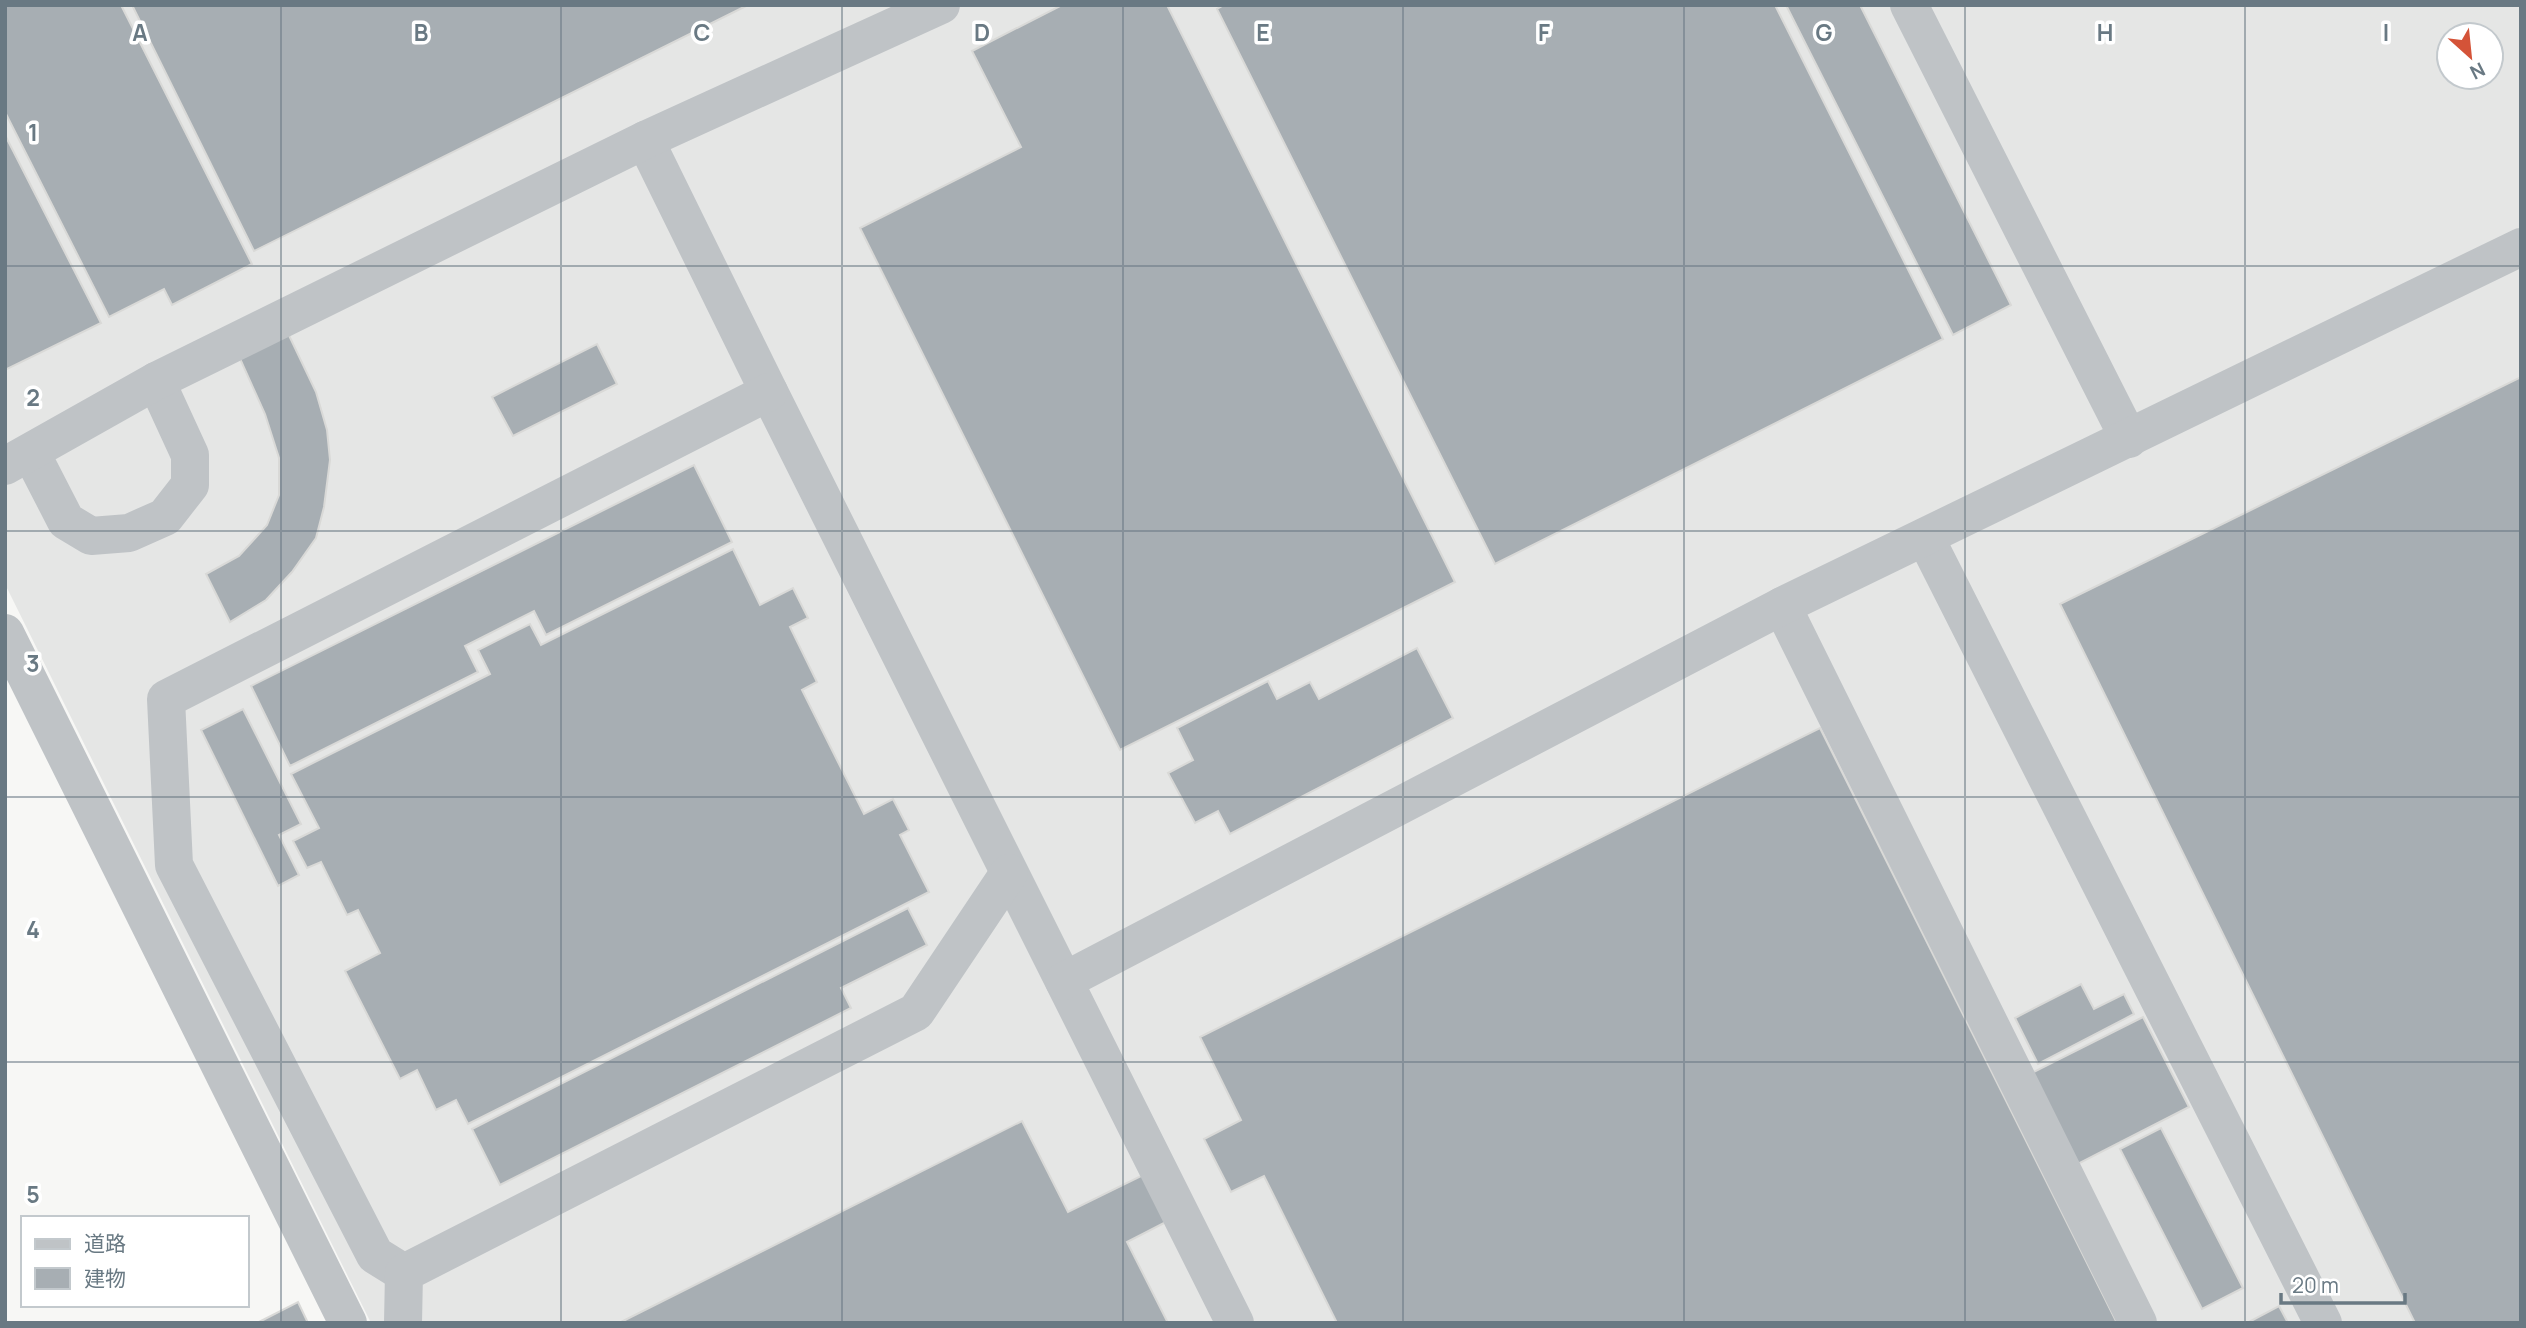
<svg xmlns="http://www.w3.org/2000/svg" width="2526" height="1328" viewBox="0 0 2526 1328" font-family="Manrope,'Noto Sans JP',sans-serif">
<rect width="100%" height="100%" fill="#f7f7f5"/>
<!-- built -->
<path fill="#e5e6e5" fill-rule="evenodd" d="M 5,5 L 2521,5 L 2521,1323 L 371,1323 L 5,584 ZM 2449,35 L 2491,35 L 2491,77 L 2449,77 Z"/>
<!-- building -->
<g fill="#a7aeb3" stroke="#d9d9d7" stroke-width="2">
<polygon points="5,5 121,5 252,264 172,305 164,289 109,317 5,112"/>
<polygon points="132,5 748,5 254,251"/>
<polygon points="1062,5 1167,5 1455,582 1120,750 860,228 1021,147 972,51"/>
<polygon points="1224,5 1775,5 1943,339 1495,564 1217,9"/>
<polygon points="1786,5 1860,5 2011,305 1953,335"/>
<polygon points="5,135 101,323 5,370"/>
<polygon points="285,327 316,392 327,430 330,460 324,507 316,538 292,572 266,600 230,622 206,574 239,556 267,525 279,495 279,458 265,414 237,352"/>
<polygon points="597,344 617,384 513,436 492,397"/>
<polygon points="2521,377 2521,1323 2415,1323 2060,604"/>
<polygon points="694,465 732,542 546,635 534,611 465,646 478,672 290,766 251,686"/>
<polygon points="733,549 760,605 793,588 808,618 790,627 817,682 802,690 864,814 893,799 909,830 900,835 929,892 468,1124 456,1100 436,1110 417,1070 400,1079 345,971 380,953 358,910 347,915 321,862 307,868 293,841 319,828 291,774 490,674 478,650 530,624 541,645"/>
<polygon points="1417,648 1453,718 1230,834 1218,811 1195,823 1168,773 1193,760 1177,728 1268,681 1277,699 1310,682 1319,699"/>
<polygon points="243,709 301,824 279,835 299,875 278,886 201,730"/>
<polygon points="1820,728 2117,1323 1337,1323 1264,1176 1231,1192 1204,1139 1241,1120 1200,1037"/>
<polygon points="908,908 927,945 841,988 851,1008 500,1185 472,1129"/>
<polygon points="2081,984 2094,1009 2124,994 2134,1014 2038,1064 2015,1018"/>
<polygon points="2143,1017 2189,1107 2070,1168 2024,1077"/>
<polygon points="1022,1121 1068,1212 1143,1175 1166,1222 1127,1242 1168,1323 619,1323"/>
<polygon points="2161,1128 2243,1288 2202,1309 2120,1149"/>
<polygon points="298,1302 308,1323 257,1323"/>
<polygon points="2279,1306 2288,1323 2247,1323"/>
</g>
<g fill="none" stroke-linecap="round" stroke-linejoin="round">
<!-- minor -->
<g stroke="#bfc3c6" stroke-width="38">
<polyline points="1909,5 2129,439"/>
<polyline points="645,140 769,392 1235,1323"/>
<polyline points="31,453 66,521 91,536 129,533 165,517 190,485 190,455 156,381"/>
<polyline points="5,466 156,381 645,140 941,5"/>
<polyline points="1925,537 2323,1323"/>
<polyline points="1782,606 2138,1323"/>
<polyline points="5,633 348,1323"/>
<polyline points="1064,981 1782,606 2521,247"/>
<polyline points="404,1273 375,1255 174,865 166,699 769,392"/>
<polyline points="403,1323 404,1273 916,1012 1009,873"/>
</g>
</g>
<!-- grid -->
<path fill="none" stroke="#697983" stroke-width="2" stroke-opacity="0.55" d="M 281,5 L 281,1323M 561,5 L 561,1323M 842,5 L 842,1323M 1123,5 L 1123,1323M 1403,5 L 1403,1323M 1684,5 L 1684,1323M 1965,5 L 1965,1323M 2245,5 L 2245,1323M 5,266 L 2521,266M 5,531 L 2521,531M 5,797 L 2521,797M 5,1062 L 2521,1062"/>
<g font-size="23" text-anchor="middle" font-weight="bold" fill="#697983" stroke="#fff" stroke-width="7" stroke-linejoin="round" paint-order="stroke">
<text x="140" y="41">A</text>
<text x="421" y="41">B</text>
<text x="702" y="41">C</text>
<text x="982" y="41">D</text>
<text x="1263" y="41">E</text>
<text x="1544" y="41">F</text>
<text x="1824" y="41">G</text>
<text x="2105" y="41">H</text>
<text x="2386" y="41">I</text>
<text x="33" y="141">1</text>
<text x="33" y="406">2</text>
<text x="33" y="672">3</text>
<text x="33" y="938">4</text>
<text x="33" y="1203">5</text>
</g>
<!-- border -->
<rect width="2526" height="1328" fill="none" stroke="#697983" stroke-width="14"/>
<!-- legend -->
<rect x="21" y="1216" width="228" height="91" fill="#ffffff" stroke="#c3c9cd" stroke-width="2"/>
<rect x="35" y="1239" width="35" height="10" fill="#bfc3c6" stroke="#c3c9cd" stroke-width="2"/>
<text x="84" y="1251" font-size="21" fill="#697983">道路</text>
<rect x="35" y="1268" width="35" height="21" fill="#a7aeb3" stroke="#c3c9cd" stroke-width="2"/>
<text x="84" y="1286" font-size="21" fill="#697983">建物</text>
<!-- north arrow -->
<g transform="translate(2470 56) rotate(153)"><circle r="33" fill="#ffffff" stroke="#c3c9cd" stroke-width="2"/>
<path d="M0-5L12 26L0 18L-12 26Z" fill="#d45338"/>
<text y="-10" font-size="19" font-weight="bold" text-anchor="middle" fill="#697983">N</text>
</g>
<!-- scale -->
<path d="M2281 1293v10h124v-10" fill="none" stroke="#697983" stroke-width="3.5"/>
<text x="2292" y="1293" font-size="21" fill="#697983" stroke="#ffffff" stroke-width="5" paint-order="stroke">20 m</text>
</svg>
